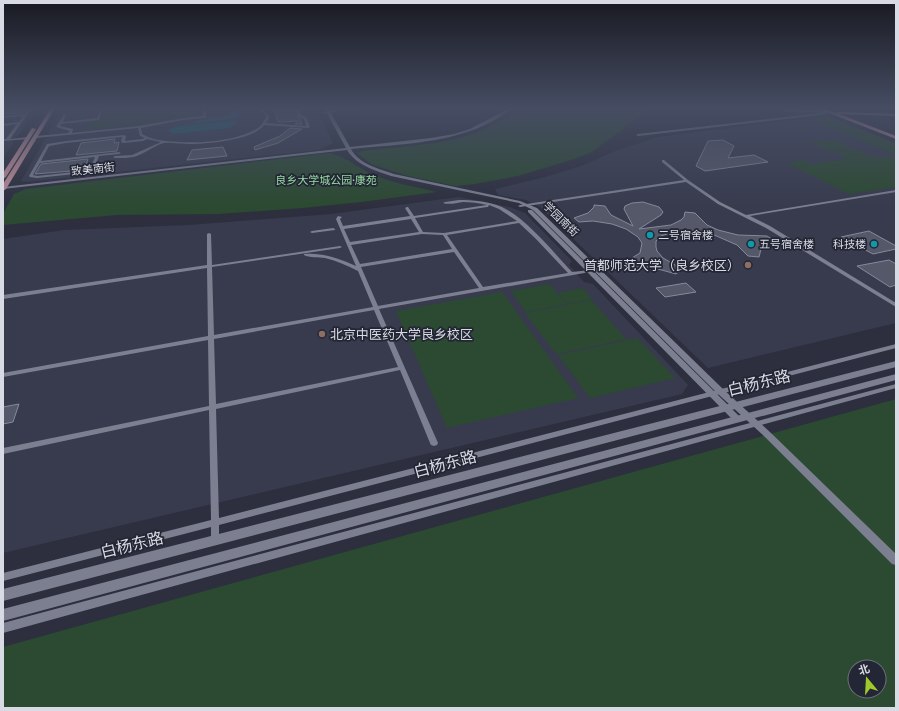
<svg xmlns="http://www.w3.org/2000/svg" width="899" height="711" viewBox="0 0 899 711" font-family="Cabin,'Noto Sans SC',sans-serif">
<rect width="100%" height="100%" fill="#2d2f3e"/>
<!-- built -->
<g fill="#383b4e">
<polygon points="3,108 37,108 18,136 13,138 10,141 14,142 3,157"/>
<polygon points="62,108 316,108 333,143 318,150 27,182 21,181 45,139 50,137 51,134 48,134"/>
<polygon points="803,119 810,119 896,155 896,323 708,368 540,207 526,200 498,195 495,189 545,177 584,165 615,151 658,137"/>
<polygon points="459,197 510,207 525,213 572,261 569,265 584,282 593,284 688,385 682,394 3,553 3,239 64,230 189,225 331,214"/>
</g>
<!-- green -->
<g fill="#2b4a31" fill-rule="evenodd">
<polygon points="67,108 100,108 98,112 64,115"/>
<polygon points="115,108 196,108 196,116 173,118 173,120 143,125 127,125 86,130 90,121 100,120 105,109"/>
<path d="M 522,108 L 645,108 L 639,117 L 592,152 L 574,159 L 518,176 L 475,184 L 455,186 L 404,175 L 371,164 L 357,153 L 362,151 C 400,146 440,146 476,133 C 492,127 507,117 522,108 Z"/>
<polygon points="800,112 821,114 896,143 896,155 796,114"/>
<polygon points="835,140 855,149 831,152 810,142"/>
<polygon points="857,150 876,158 896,156 896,187 849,194 786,163 804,160 811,164 846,159 834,153"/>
<path d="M 330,153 C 347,157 360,170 377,176 C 396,184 417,187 437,192 L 361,202 L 303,208 L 219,214 L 117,215 L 3,225 L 3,214 L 14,194 L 26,189 Z"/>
<polygon points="549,284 566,304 526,312 511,291"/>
<polygon points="582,288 592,299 567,304 558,293"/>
<polygon points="502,292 578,398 447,428 396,311"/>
<polygon points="591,300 626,339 556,354 525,313"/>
<polygon points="637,338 675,378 590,398 558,355"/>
<path d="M 896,399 L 896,708 L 3,708 L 3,647 ZM 855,667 L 879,667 L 879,691 L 855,691 Z"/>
</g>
<!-- water -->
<g fill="#156373">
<path d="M 223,108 C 230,108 239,109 241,116 L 232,119 L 195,123 L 195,121 L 231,115 L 231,111 Z"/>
<polygon points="234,121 237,123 229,128 172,134 172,132 167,131 177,126"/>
</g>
<!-- building -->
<g fill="#545868" stroke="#85899a">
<polygon points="27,108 24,113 3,114 3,109"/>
<polygon points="295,108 302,124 295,124 298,121 278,122 274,110"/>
<polygon points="290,128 302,129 278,143 255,150 254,147 280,136"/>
<polygon points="115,139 114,143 119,142 117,151 76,155 81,143"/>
<polygon points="723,140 734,146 728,158 754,155 768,162 705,171 696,166 708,141"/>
<polygon points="223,147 227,156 187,160 192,150"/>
<polygon points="88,159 85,169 83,170 35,174 41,164"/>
<polygon points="643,202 659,207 663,212 661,215 639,229 671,225 681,220 684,217 685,212 695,213 707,225 718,230 738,235 767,236 775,241 769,243 761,249 759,257 748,256 737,245 712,234 693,231 676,231 661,236 656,241 656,247 657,251 663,258 682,269 676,274 651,267 629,268 622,262 627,261 640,253 642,243 638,237 626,229 612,224 593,221 579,222 574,218 588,213 594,207 594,205 605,206 611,215 633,226 624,209 625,206 632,203"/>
<polygon points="869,231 896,246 896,249 873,254 841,237"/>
<polygon points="889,260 896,264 896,285 890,287 857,266"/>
<polygon points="686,283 696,292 665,297 656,288"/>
<polygon points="19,404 13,422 3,424 3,407"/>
</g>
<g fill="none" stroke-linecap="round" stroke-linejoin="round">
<!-- minor -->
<g fill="#7b7f90" fill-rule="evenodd">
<polygon points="29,108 32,108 10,139 28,137 29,137 29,139 4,141 4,139 6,139 17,124 3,126 3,124 19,122 23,116 3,118 3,116 25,114"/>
<path d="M 101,108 L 103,108 L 99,120 L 61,124 L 60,126 L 73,129 L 72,133 L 139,126 L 183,118 L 203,116 L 204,108 L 206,108 L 206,118 L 183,120 L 141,128 L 142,134 C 146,136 150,138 154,139 C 181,145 236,144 259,127 C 262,125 264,120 266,117 L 264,113 L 256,108 C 262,108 266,111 270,117 L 266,123 L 306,126 L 304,119 L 299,117 L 297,111 L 302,108 L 305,108 L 300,111 L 301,115 L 307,118 L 310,127 L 308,128 L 264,125 C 254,140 206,144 189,144 C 183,144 169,142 164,143 C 155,145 143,155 133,157 C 128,158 121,158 115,158 L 113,157 L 115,156 L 132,155 L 161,142 L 147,139 L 143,141 L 123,143 L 121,142 L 122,137 L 66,143 L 49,146 L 41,161 L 119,152 L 121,153 L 119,154 L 99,156 L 94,169 L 84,173 L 37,178 L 30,177 L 29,176 L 47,144 L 66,141 L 124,135 L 126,136 L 125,141 L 142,139 L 145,138 L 140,136 L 138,128 L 36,138 L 34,137 L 36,136 L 68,133 L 70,131 L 56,127 L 64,114 L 66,115 L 63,122 L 97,118 ZM 95,157 L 91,167 L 83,171 L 37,176 L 33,175 L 40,163 Z"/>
<polygon points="785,109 828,111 829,112 828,113 784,111"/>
<polygon points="662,160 664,160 688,180 720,202 746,215 896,190 896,192 750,216 770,226 896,303 896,307 766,228 718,204 686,182 520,207 518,206 520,205 684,180 662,162"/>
<path d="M 459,200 C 473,200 488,201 502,207 C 528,220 552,251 572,272 L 590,270 L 592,271 L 590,272 L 379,309 L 438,443 L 437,445 L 434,446 L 431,445 L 430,443 L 400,370 L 216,409 L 219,518 L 896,344 L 896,348 L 219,525 L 219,540 L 218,543 L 215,544 L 212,543 L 211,540 L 211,527 L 3,581 L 3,573 L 211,520 L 209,410 L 3,454 L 3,448 L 209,406 L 208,340 L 3,377 L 3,373 L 208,336 L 207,268 L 3,299 L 3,295 L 207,265 L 207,234 L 209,233 L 211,234 L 212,265 L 340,246 L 342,247 L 340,248 L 212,267 L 214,335 L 373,307 L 358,271 C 348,266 337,261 325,258 C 319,257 309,258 304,255 L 304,254 C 322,252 340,259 356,266 L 336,219 L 338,216 L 342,217 L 340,219 L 343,226 L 410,216 L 405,208 L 407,207 L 408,207 L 414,216 L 487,205 C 479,203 471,202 463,202 C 457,203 448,205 443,203 L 445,202 ZM 489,205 L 499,209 L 517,221 L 444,233 L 423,232 L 415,218 L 487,207 L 488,207 ZM 411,219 L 419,232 L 350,242 L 344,229 ZM 519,223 L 536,239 L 568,273 L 483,287 L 447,235 ZM 422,234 L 443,235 L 452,249 L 360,264 L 351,245 ZM 454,252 L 479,288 L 378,306 L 361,267 ZM 374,310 L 398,367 L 216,404 L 214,339 Z"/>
<polygon points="333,228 335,229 335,230 312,233 310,232 312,231"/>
<polygon points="896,384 896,388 3,633 3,623"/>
</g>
<!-- tertiary -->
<g fill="#7b7f90" fill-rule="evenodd">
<path d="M 324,108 L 328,108 L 350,147 L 431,138 L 454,134 L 470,129 L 509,108 L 514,108 C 504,115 481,128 470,131 C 433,144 390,145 351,149 C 359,164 379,169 394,174 L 520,201 L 537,208 L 724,390 L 771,433 L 896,554 L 896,565 L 892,564 L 765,437 L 718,394 L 533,210 L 519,203 L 391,176 C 376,171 356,165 347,150 L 3,189 L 3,187 L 346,148 Z"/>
<polygon points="828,111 829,113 820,115 638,136 636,135 638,134 820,113"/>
<polygon points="528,210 532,210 740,417 741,419 740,421 734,421 528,212"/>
</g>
<!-- secondary -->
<g fill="#7b7f90" fill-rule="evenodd">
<polygon points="350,108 364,108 324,113 322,112"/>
<polygon points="896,361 896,367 3,601 3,589"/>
<polygon points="896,374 896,380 3,621 3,609"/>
</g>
<!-- primary -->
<g fill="#c2909c" fill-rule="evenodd">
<polygon points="51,108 55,108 6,189 3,191 3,184"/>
<polygon points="816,108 822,108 836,113 838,112 896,114 896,116 839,114 896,136 896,139"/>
<polygon points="32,128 36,129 6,177 3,179 3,173"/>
</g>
</g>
<!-- sky -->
<linearGradient id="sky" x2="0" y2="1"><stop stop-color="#191a22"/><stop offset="0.52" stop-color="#464d63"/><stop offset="1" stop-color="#464d63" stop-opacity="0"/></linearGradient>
<rect width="899" height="208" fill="url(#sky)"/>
<!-- markers -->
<g fill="#0f9aa8" stroke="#232634" stroke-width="1.5">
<circle cx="650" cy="235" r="4"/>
<circle cx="751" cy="244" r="4"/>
<circle cx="874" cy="244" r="4"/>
</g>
<g fill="#8d6e63" stroke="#232634" stroke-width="1.5">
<circle cx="748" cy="265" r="4"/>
<circle cx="322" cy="334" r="4"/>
</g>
<g text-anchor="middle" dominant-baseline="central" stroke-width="3.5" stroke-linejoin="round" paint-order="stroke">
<!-- far-street labels -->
<g font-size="11" fill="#d9dbe4" stroke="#232634">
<text transform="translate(93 169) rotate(-6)">致美南街</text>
<text transform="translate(561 219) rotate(44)">学园南街</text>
</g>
<!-- far-park labels -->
<g font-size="11" fill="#97dba2" stroke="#232634">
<text x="326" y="180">良乡大学城公园·康苑</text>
</g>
<!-- far-poi labels -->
<g font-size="11" fill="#d9dbe4" stroke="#232634" text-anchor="start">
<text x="658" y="235">二号宿舍楼</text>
<text x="759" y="244">五号宿舍楼</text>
<text x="866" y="244" text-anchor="end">科技楼</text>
</g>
<!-- poi labels -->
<g font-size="13" fill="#d9dbe4" stroke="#232634" text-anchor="end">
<text x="740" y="265">首都师范大学（良乡校区）</text>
<text x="330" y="334" text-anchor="start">北京中医药大学良乡校区</text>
</g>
<!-- near-street labels -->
<g font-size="16" fill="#d9dbe4" stroke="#232634">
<text transform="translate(759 383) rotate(-14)">白杨东路</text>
<text transform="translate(445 464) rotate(-15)">白杨东路</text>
<text transform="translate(132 545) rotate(-14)">白杨东路</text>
</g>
</g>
<!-- border -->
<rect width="899" height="711" fill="none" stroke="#d9dbe4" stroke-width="8"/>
<!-- north arrow -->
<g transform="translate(867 679) rotate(342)"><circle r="19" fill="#232634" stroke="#6c6e7a"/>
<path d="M0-3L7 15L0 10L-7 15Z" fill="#a0c92b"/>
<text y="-6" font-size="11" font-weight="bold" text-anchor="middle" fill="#d9dbe4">北</text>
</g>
</svg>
